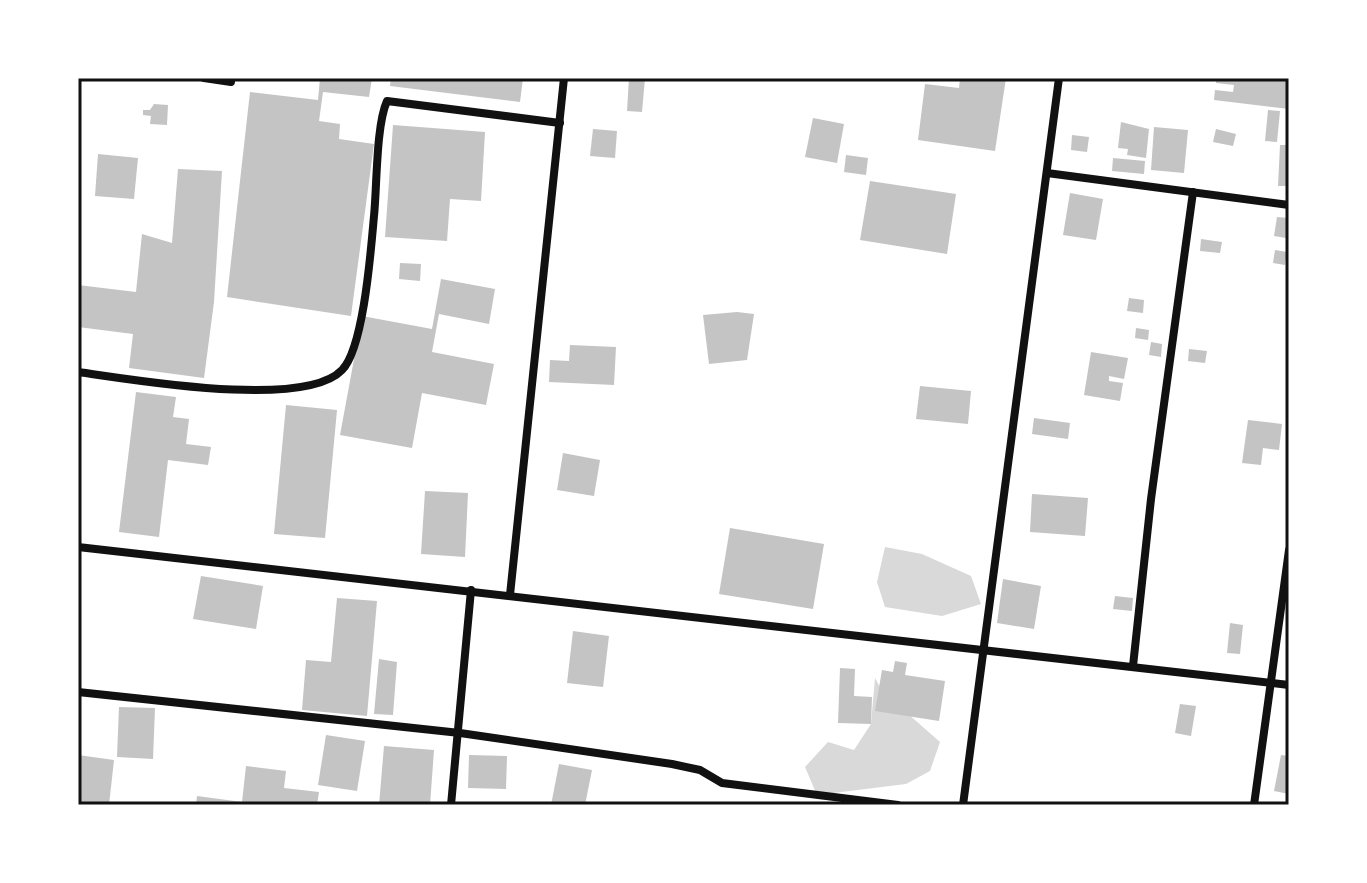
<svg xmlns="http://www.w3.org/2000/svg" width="1367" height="883" viewBox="0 0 1367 883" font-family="'PT Sans',sans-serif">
<rect width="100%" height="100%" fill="#fff"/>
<!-- water -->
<g fill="#d9d9d9">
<polygon points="885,547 922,554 971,576 981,604 942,616 885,607 877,582"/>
<polygon points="875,678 882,691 940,742 930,771 906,784 817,795 805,767 828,742 854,750 871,724"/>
</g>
<!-- building -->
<g fill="#c4c4c4">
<polygon points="320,78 372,78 369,97 323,92 319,121 340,124 339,139 374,144 351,316 227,297 250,92 318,100"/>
<polygon points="391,78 523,78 520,102 390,86"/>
<polygon points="629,78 645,78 642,112 627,111"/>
<polygon points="960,78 1006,78 995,151 918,140 925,84 959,88"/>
<polygon points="1216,78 1289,79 1289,109 1214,100 1215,90 1233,92 1234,85 1216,83"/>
<polygon points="154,104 168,105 167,125 150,124 151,116 143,115 143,110 150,110"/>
<polygon points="1268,110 1280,111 1277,142 1265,141"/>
<polygon points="813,118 844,124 837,163 805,157"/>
<polygon points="1121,122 1149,129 1146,158 1127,155 1128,149 1118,148"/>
<polygon points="393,125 485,132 481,201 450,199 447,241 385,237"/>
<polygon points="1154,127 1188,130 1184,173 1151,170"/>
<polygon points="593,129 617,131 615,158 590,156"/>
<polygon points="1216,129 1236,134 1233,146 1213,142"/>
<polygon points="1072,135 1089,137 1087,152 1071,150"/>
<polygon points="1280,145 1289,145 1289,186 1278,186"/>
<polygon points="98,154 138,158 134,199 95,196"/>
<polygon points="846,155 868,158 866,175 844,172"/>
<polygon points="1113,158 1145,161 1144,174 1112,171"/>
<polygon points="178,169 222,171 214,302 204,378 129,368 133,334 78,327 78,285 136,292 142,234 172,243"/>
<polygon points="870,181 956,194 947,254 860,240"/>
<polygon points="1070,193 1103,199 1096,240 1063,235"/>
<polygon points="1277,217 1289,218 1286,238 1274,236"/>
<polygon points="1201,239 1222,242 1220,253 1200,251"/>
<polygon points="1275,250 1287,252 1285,265 1273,263"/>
<polygon points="400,263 421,264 420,281 399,279"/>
<polygon points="441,279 495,289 489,324 439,314 432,352 494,364 486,405 422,393 412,448 340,435 362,316 432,329"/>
<polygon points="1129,298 1144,300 1143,313 1127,311"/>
<polygon points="737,312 754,314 747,360 709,364 703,315"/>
<polygon points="1136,328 1149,330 1148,340 1135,338"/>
<polygon points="1151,342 1162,344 1161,357 1149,355"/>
<polygon points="570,345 616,347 614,385 549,382 550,360 569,361"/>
<polygon points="1189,349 1207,351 1205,363 1188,361"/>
<polygon points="1091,352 1128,358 1124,379 1109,376 1109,381 1123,383 1120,401 1084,395"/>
<polygon points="920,386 971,391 968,424 916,419"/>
<polygon points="136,392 176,397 173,417 189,419 186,444 211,447 208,465 168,460 159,537 119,532"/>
<polygon points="286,405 337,410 325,538 274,534"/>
<polygon points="1034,418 1070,423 1068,439 1032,434"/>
<polygon points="1248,420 1282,424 1279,450 1263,448 1261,465 1242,463"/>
<polygon points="563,453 600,460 594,496 557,490"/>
<polygon points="425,491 468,493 465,557 421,554"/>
<polygon points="1032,494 1088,498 1085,536 1030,532"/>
<polygon points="730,528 824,544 813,609 719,594"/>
<polygon points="201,576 263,586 256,629 193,619"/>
<polygon points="1003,579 1041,586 1034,629 997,623"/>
<polygon points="1115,596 1133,598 1132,611 1113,609"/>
<polygon points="337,598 377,601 367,716 302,710 306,660 331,662"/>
<polygon points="1230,623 1243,625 1240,654 1227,653"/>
<polygon points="573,631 609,636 603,687 567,683"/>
<polygon points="379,659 397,662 393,715 374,714"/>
<polygon points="895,661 907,663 905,675 945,681 939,721 875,711 882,670 893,672"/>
<polygon points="840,668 855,669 854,696 872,697 871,724 838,723"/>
<polygon points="1180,704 1196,706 1191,736 1175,733"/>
<polygon points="119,707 155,708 153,759 117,757"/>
<polygon points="326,735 365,741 357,791 318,785"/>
<polygon points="384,746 434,750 430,805 379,805"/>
<polygon points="78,755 114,760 109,805 78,805"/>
<polygon points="469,755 507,756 506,789 468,788"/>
<polygon points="1281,755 1289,756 1289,794 1274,791"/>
<polygon points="559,764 592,770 585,805 551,805"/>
<polygon points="246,766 286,771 284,788 319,792 317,805 196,805 197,796 242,802"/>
</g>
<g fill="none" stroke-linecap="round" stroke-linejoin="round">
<!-- minor -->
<g stroke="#111" stroke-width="8">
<polyline points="204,78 231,82"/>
<polyline points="1047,173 1289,205"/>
<path d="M 78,372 C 130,379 304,410 342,370 C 364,348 371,248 374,216 C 377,187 376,125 387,101 L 560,123"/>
<polyline points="78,547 1289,685"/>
<polyline points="510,595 564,78"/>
<polyline points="1133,666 1151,499 1193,192"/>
<polyline points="78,692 460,733 672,764 700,770 722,783 898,805"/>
<polyline points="451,805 471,590"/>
<polyline points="963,805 1059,78"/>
<polyline points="1254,805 1289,550"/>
</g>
</g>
<!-- border -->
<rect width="1367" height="883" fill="none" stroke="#ffffff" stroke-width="160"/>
<rect x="80" y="80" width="1207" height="723" fill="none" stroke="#111" stroke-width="3"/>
</svg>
